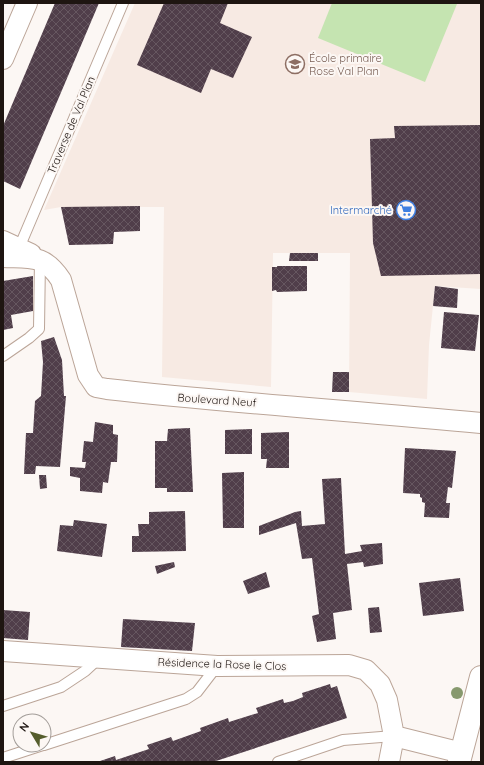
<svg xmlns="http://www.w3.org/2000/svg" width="484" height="765" viewBox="0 0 484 765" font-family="Quicksand,sans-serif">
<defs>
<pattern id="building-cross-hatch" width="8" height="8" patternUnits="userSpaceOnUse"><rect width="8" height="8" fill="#503e4a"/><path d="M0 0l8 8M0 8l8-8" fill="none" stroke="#665760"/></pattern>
</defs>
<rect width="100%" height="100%" fill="#fcf7f4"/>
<!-- built -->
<polygon fill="#f7eae3" points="135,3 481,3 481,289 435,286 429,345 427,399 349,392 350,253 273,253 271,387 162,377 164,207 61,207 44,210"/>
<!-- grass -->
<polygon fill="#c5e4b1" points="332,3 454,3 457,4 425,82 318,38"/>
<!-- building -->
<g fill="url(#building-cross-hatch)">
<polygon points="55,3 99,3 20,189 3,181 3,126"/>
<polygon points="164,3 228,3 220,23 252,37 233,78 211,69 201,93 137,65"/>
<polygon points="481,125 481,274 381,276 373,243 370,139 395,138 394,126"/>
<polygon points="140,206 140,231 114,232 113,244 69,245 61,207"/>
<polygon points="290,253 318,253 318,261 289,261"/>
<polygon points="277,266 307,266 307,291 277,292 276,290 272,291 272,267 277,267"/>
<polygon points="33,276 33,311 11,315 13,328 3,330 3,281"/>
<polygon points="435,286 458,289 457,308 433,306"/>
<polygon points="444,312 479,315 475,351 441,348"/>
<polygon points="54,337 62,360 64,396 66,396 60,467 36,466 35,474 24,474 26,433 33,433 35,401 41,396 43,362 41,341"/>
<polygon points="333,372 349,372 349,392 332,392"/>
<polygon points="95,422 113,425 113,434 118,435 117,462 111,462 108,483 103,482 102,493 80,491 80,478 70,476 70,467 85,468 86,462 82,462 84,441 93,442"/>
<polygon points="190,428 193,492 167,492 167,488 155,488 155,441 167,441 168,429"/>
<polygon points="252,429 252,454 225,454 225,430"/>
<polygon points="289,432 289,468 266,468 267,459 261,459 261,433"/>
<polygon points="405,448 456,451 452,488 448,487 446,503 450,503 449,518 424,517 425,503 422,502 422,498 420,497 420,494 403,493"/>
<polygon points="244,472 244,528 223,528 222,473"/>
<polygon points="39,475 46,475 47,488 40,489"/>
<polygon points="341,478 345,554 362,551 360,545 382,543 383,564 364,567 363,562 347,564 352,610 333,613 336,639 317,642 312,616 319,614 312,558 302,559 296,523 259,535 259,526 295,512 301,511 302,526 325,524 322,479"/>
<polygon points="185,511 186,551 132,552 132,536 139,536 138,524 149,524 149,512"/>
<polygon points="74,520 107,524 102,557 57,551 60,525 73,526"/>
<polygon points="174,562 175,567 157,574 155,566"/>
<polygon points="266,572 270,587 248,594 243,581"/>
<polygon points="460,578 464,611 423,616 419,583"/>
<polygon points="379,607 382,632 370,633 368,608"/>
<polygon points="3,610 30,612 28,640 3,638"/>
<polygon points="123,619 195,623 192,651 121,647"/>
<polygon points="330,684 331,688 337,686 347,718 213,762 97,762 115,756 116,760 149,749 147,745 171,737 173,741 201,731 200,728 228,718 229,722 258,713 256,708 283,699 284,703 293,701 303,697 302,693"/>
</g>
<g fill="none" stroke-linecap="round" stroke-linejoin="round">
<!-- service casing -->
<g stroke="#bba598" stroke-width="12">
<g id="service">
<polyline points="19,248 123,3"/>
<polyline points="3,356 29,338 39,329 40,259"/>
<polyline points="3,706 61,687 85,671 98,659"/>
<polyline points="44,745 186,699 197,692 217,666"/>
<polyline points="3,758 43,745"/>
<polyline points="278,762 343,740 394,736"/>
</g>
</g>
<!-- minor casing -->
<g stroke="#bba598" stroke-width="22">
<g id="minor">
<polyline points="3,59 27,3"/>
<polyline points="3,241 31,254"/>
<path d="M 3,257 C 31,258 44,254 61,280 L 88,375 L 96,387 L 107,389 C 231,403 356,411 481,423"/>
<polyline points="3,651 217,666 349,665 366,670 380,684 387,700 394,736 462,753"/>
<polyline points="389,762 394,736"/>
</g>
</g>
<!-- secondary casing -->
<g stroke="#bba598" stroke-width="24">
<polyline id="secondary" points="459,762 481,677"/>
</g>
<!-- service -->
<use href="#service" stroke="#fff" stroke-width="10"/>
<!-- minor -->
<use href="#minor" stroke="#fff" stroke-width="20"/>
<!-- secondary -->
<use href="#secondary" stroke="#fff" stroke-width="22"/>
</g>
<!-- trees -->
<circle fill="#87996e" cx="457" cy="693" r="6"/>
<!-- icons -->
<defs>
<g id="school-ring" transform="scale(1)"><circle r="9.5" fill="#fcf7f4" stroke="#8d6e63" stroke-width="1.5"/><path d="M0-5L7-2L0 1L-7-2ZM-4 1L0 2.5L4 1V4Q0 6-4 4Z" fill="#8d6e63"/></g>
<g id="supermarket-ring" transform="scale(1)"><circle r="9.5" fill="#fcf7f4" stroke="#3f7fe0" stroke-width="1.5"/><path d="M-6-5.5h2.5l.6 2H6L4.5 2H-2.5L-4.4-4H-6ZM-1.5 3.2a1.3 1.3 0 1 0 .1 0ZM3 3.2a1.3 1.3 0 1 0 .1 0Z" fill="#3f7fe0"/></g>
</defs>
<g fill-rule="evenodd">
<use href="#school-ring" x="295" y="64"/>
<use href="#supermarket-ring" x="406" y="210"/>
</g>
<g text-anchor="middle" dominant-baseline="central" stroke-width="4" stroke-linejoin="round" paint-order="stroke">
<!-- education labels -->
<g font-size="11" fill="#785e54" stroke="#fcf7f4" text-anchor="start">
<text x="309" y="58">École primaire<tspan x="309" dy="13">Rose Val Plan</tspan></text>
</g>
<!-- street labels -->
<g font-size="11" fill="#1e1511" stroke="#fcf7f4">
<text transform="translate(71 125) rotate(-67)">Traverse de Val Plan</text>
<text transform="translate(217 400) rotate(4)">Boulevard Neuf</text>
<text transform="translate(222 664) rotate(2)">Résidence la Rose le Clos</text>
</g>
<!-- shop labels -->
<g font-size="11" fill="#366cbe" stroke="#fcf7f4" text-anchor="end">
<text x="392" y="210">Intermarché</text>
</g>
</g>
<!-- border -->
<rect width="484" height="765" fill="none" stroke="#1e1511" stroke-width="8"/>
<!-- north arrow -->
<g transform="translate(32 733) rotate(308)"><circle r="19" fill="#fcf7f4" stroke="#a39d99"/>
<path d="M0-3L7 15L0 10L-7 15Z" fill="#555d2c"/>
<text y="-6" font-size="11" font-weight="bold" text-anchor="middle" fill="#1e1511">N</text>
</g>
</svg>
